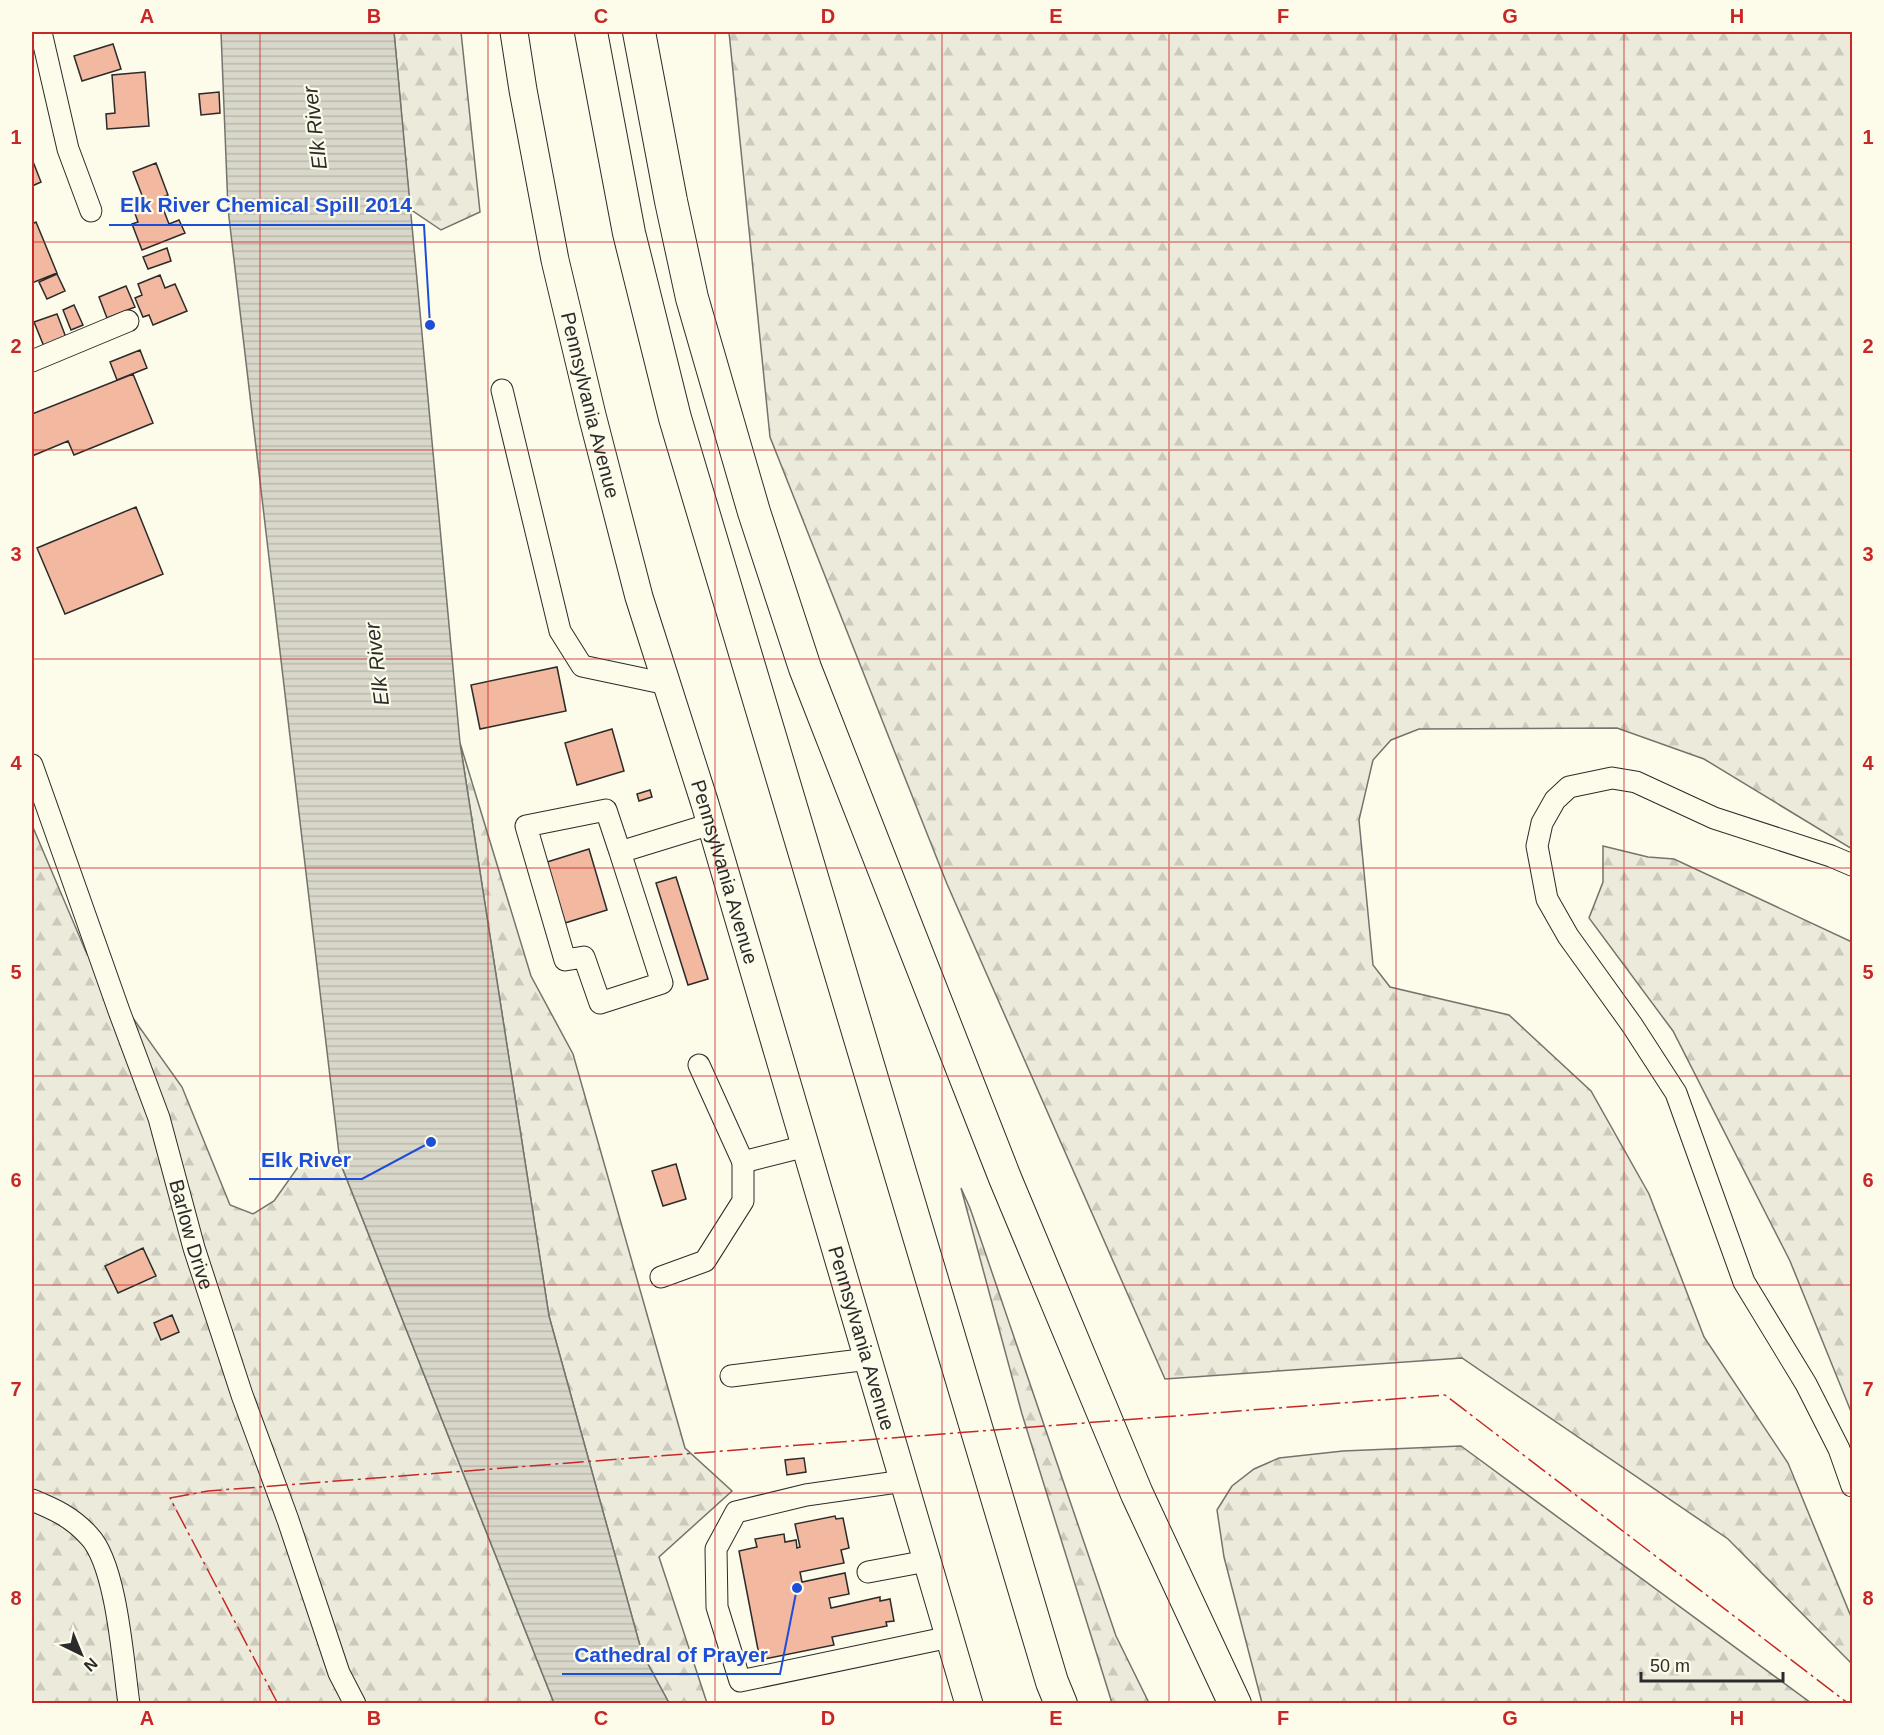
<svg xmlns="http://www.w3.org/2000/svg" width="1884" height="1735" font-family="Arial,sans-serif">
<defs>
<pattern id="forest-firs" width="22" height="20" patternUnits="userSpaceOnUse" patternTransform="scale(1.5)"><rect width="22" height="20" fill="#ecebdb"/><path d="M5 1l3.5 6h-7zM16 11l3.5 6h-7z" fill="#cbcabc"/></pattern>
<pattern id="water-rules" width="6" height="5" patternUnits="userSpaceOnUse" patternTransform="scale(1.5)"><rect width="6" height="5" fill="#d8d7c9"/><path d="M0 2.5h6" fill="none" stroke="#bab9ad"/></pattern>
</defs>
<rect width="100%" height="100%" fill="#fdfbea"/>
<path fill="url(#forest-firs)" stroke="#74746e" stroke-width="1.5" d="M394 32H461L480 212 441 230 410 209Z
M729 32H1852V849L1704 759 1617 728 1419 729 1391 740 1373 760 1359 820 1373 965 1390 987 1509 1015 1591 1091 1649 1194 1704 1337 1788 1463 1852 1619V1664L1728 1539 1462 1358 1165 1379 947 884 770 437Z
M460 743 531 976 573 1054 685 1448 732 1491 659 1557 707 1703H669L642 1653 549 1316Z
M32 825 86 952 182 1087 230 1205 253 1214 274 1201 303 1160 340 1162 554 1703H32Z
M1603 846 1648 857 1674 859 1852 942V1414L1790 1261 1673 1031 1589 918 1603 882Z
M961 1188 970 1208 1116 1636 1149 1703H1112L1022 1414Z
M1461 1446 1811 1703H1262L1224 1557 1217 1510 1232 1486 1254 1469 1279 1458 1343 1451Z"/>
<path fill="url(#water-rules)" stroke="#74746e" stroke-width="1.5" d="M221 32H394L460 743 549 1316 642 1653 669 1703H554L340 1162 228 209Z"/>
<path fill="#f2b8a0" stroke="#2b2b2b" stroke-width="1.5" d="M113 44 121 69 82 81 74 56Z
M145 72 149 126 107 129 106 114 115 113 112 75Z
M219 92 220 113 201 115 199 94Z
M32 159 41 182 32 186Z
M156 163 168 195 159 198 169 224 179 220 185 233 142 250 132 224 138 222 133 208 145 203 133 172Z
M36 222 57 273 32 283V224Z
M167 248 171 261 148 269 143 257Z
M57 274 65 291 47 299 39 282Z
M160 275 165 288 175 284 187 311 153 325 149 315 143 317 135 298 142 295 138 284Z
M126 286 135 307 107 318 99 297Z
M74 305 83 325 71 330 63 310Z
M57 314 67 340 45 349 34 322Z
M140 350 147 368 117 380 110 362Z
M133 374 153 423 74 455 68 441 32 456V414Z
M136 507 163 574 65 614 37 548Z
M557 667 566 711 480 729 471 685Z
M612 729 624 771 577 785 565 743Z
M650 790 652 797 639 801 637 794Z
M589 849 607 910 565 923 547 862Z
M676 877 708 979 688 985 656 883Z
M676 1164 686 1199 663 1206 652 1171Z
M143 1248 156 1276 118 1293 105 1266Z
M172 1315 179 1332 161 1340 154 1323Z
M804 1458 806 1472 787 1475 785 1460Z
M835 1516 836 1519 843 1518 849 1548 841 1550 844 1563 800 1572 802 1582 845 1573 849 1594 829 1598 831 1608 880 1597V1601L890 1599 894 1621 886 1622 887 1626 832 1637 834 1645 760 1660 739 1551 757 1547 755 1539 784 1534 785 1542 796 1540 797 1548 800 1547 795 1524Z"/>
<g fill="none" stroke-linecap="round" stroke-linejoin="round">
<g stroke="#2b2b2b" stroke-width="23">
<g id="minor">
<path d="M41 32 68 149 91 211"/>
<path d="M32 361 128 321"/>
<path d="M502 390 560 631 582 666 667 684"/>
<path id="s1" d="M32 765 119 1011 159 1118 194 1248 242 1395 288 1520 339 1673 355 1704"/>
<path d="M620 852 662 983 600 1003 584 957 565 960 526 826 606 810 620 852 711 824"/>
<path d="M1852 865 1831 856 1714 818 1636 782 1612 778 1569 787 1555 800 1542 823 1537 846 1547 899 1568 936 1632 1025 1676 1093 1744 1282 1806 1384 1839 1449 1852 1486"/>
<path d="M699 1065 743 1162 806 1146"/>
<path d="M661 1277 705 1261 743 1201V1162"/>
<path d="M731 1376 869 1359"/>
<path d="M904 1481 806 1495 736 1512 716 1549 717 1607 740 1681 950 1637"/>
<path d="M32 1500C54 1509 72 1517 89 1536 117 1565 123 1663 129 1704"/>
<path d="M868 1572 927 1561"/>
</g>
</g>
<g stroke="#2b2b2b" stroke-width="29">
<g id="major">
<path id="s2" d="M514 32 523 90 555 260 592 415 639 597 705 804 969 1704"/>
</g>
</g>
<g stroke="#2b2b2b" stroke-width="34">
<path id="highway" d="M591 32 629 233 675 418 1052 1682 1061 1704
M639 32 671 201 692 298 754 512 805 668 1005 1178 1137 1494 1235 1704"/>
</g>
<use href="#minor" stroke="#fdfbea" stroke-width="21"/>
<use href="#major" stroke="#fdfbea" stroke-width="27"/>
<use href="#highway" stroke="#fdfbea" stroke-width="32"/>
<path stroke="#c62828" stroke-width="1.5" stroke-dasharray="21 4.5 3 4.5" stroke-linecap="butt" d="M278 1704 170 1498 208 1491 1445 1395 1849 1704"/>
</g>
<path fill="none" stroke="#c62828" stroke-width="1.5" stroke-opacity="0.55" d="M260 32V1704M488 32V1704M715 32V1704M942 32V1704M1169 32V1704M1396 32V1704M1624 32V1704M32 242H1852M32 450H1852M32 659H1852M32 868H1852M32 1076H1852M32 1285H1852M32 1493H1852"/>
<g text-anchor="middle" stroke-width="4.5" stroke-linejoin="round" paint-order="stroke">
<g font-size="20" fill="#2b2b2b" stroke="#fdfbea">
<text dy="7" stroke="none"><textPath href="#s2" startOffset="381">Pennsylvania Avenue</textPath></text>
<text dy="7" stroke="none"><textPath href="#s2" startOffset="867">Pennsylvania Avenue</textPath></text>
<text dy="7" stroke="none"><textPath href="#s1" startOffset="496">Barlow Drive</textPath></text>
<text dy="7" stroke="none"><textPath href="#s2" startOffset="1353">Pennsylvania Avenue</textPath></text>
</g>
<g font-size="21" font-style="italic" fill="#2b2b2b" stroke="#fdfbea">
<text transform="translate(315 128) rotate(-97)" y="7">Elk River</text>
<text transform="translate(377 664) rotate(-97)" y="7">Elk River</text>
</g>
</g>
<path fill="none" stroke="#1d4ed8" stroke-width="2" d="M430 325L424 225H109M431 1142L362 1179H249M797 1588L780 1674H562"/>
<g fill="#1d4ed8" stroke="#fdfbea" stroke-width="2">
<circle cx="430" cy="325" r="6"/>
<circle cx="431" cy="1142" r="6"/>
<circle cx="797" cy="1588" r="6"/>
</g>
<g font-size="21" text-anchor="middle" font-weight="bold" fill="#1d4ed8" stroke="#fdfbea" stroke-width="4.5" stroke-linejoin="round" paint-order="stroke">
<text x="266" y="212">Elk River Chemical Spill 2014</text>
<text x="306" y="1167">Elk River</text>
<text x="671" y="1662">Cathedral of Prayer</text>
</g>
<rect width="1884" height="1735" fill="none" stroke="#fdfbea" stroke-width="66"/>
<g transform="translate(81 1654) rotate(137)" stroke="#fdfbea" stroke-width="4.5" paint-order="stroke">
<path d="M0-4.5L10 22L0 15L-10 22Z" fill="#2b2b2b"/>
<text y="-9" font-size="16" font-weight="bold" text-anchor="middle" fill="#2b2b2b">N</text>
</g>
<path d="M1641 1672v9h142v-9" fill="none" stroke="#2b2b2b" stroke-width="3"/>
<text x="1650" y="1672" font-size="18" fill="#2b2b2b" stroke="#fdfbea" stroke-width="4.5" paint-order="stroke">50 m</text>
<rect x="33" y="33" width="1818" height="1669" fill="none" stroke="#c62828" stroke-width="2"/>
<g font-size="20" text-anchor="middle" font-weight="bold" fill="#c62828">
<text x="147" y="23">A</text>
<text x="374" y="23">B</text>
<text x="601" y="23">C</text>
<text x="828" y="23">D</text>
<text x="1056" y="23">E</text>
<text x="1283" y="23">F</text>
<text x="1510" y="23">G</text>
<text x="1737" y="23">H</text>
<text x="16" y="144">1</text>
<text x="1868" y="144">1</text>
<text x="16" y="353">2</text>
<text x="1868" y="353">2</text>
<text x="16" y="561">3</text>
<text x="1868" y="561">3</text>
<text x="16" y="770">4</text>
<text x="1868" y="770">4</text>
<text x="16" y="979">5</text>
<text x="1868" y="979">5</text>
<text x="16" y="1187">6</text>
<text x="1868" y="1187">6</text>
<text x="16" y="1396">7</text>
<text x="1868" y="1396">7</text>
<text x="16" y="1605">8</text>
<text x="1868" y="1605">8</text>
<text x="147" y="1725">A</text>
<text x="374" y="1725">B</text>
<text x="601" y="1725">C</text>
<text x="828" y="1725">D</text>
<text x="1056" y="1725">E</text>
<text x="1283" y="1725">F</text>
<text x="1510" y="1725">G</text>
<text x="1737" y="1725">H</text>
</g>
</svg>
